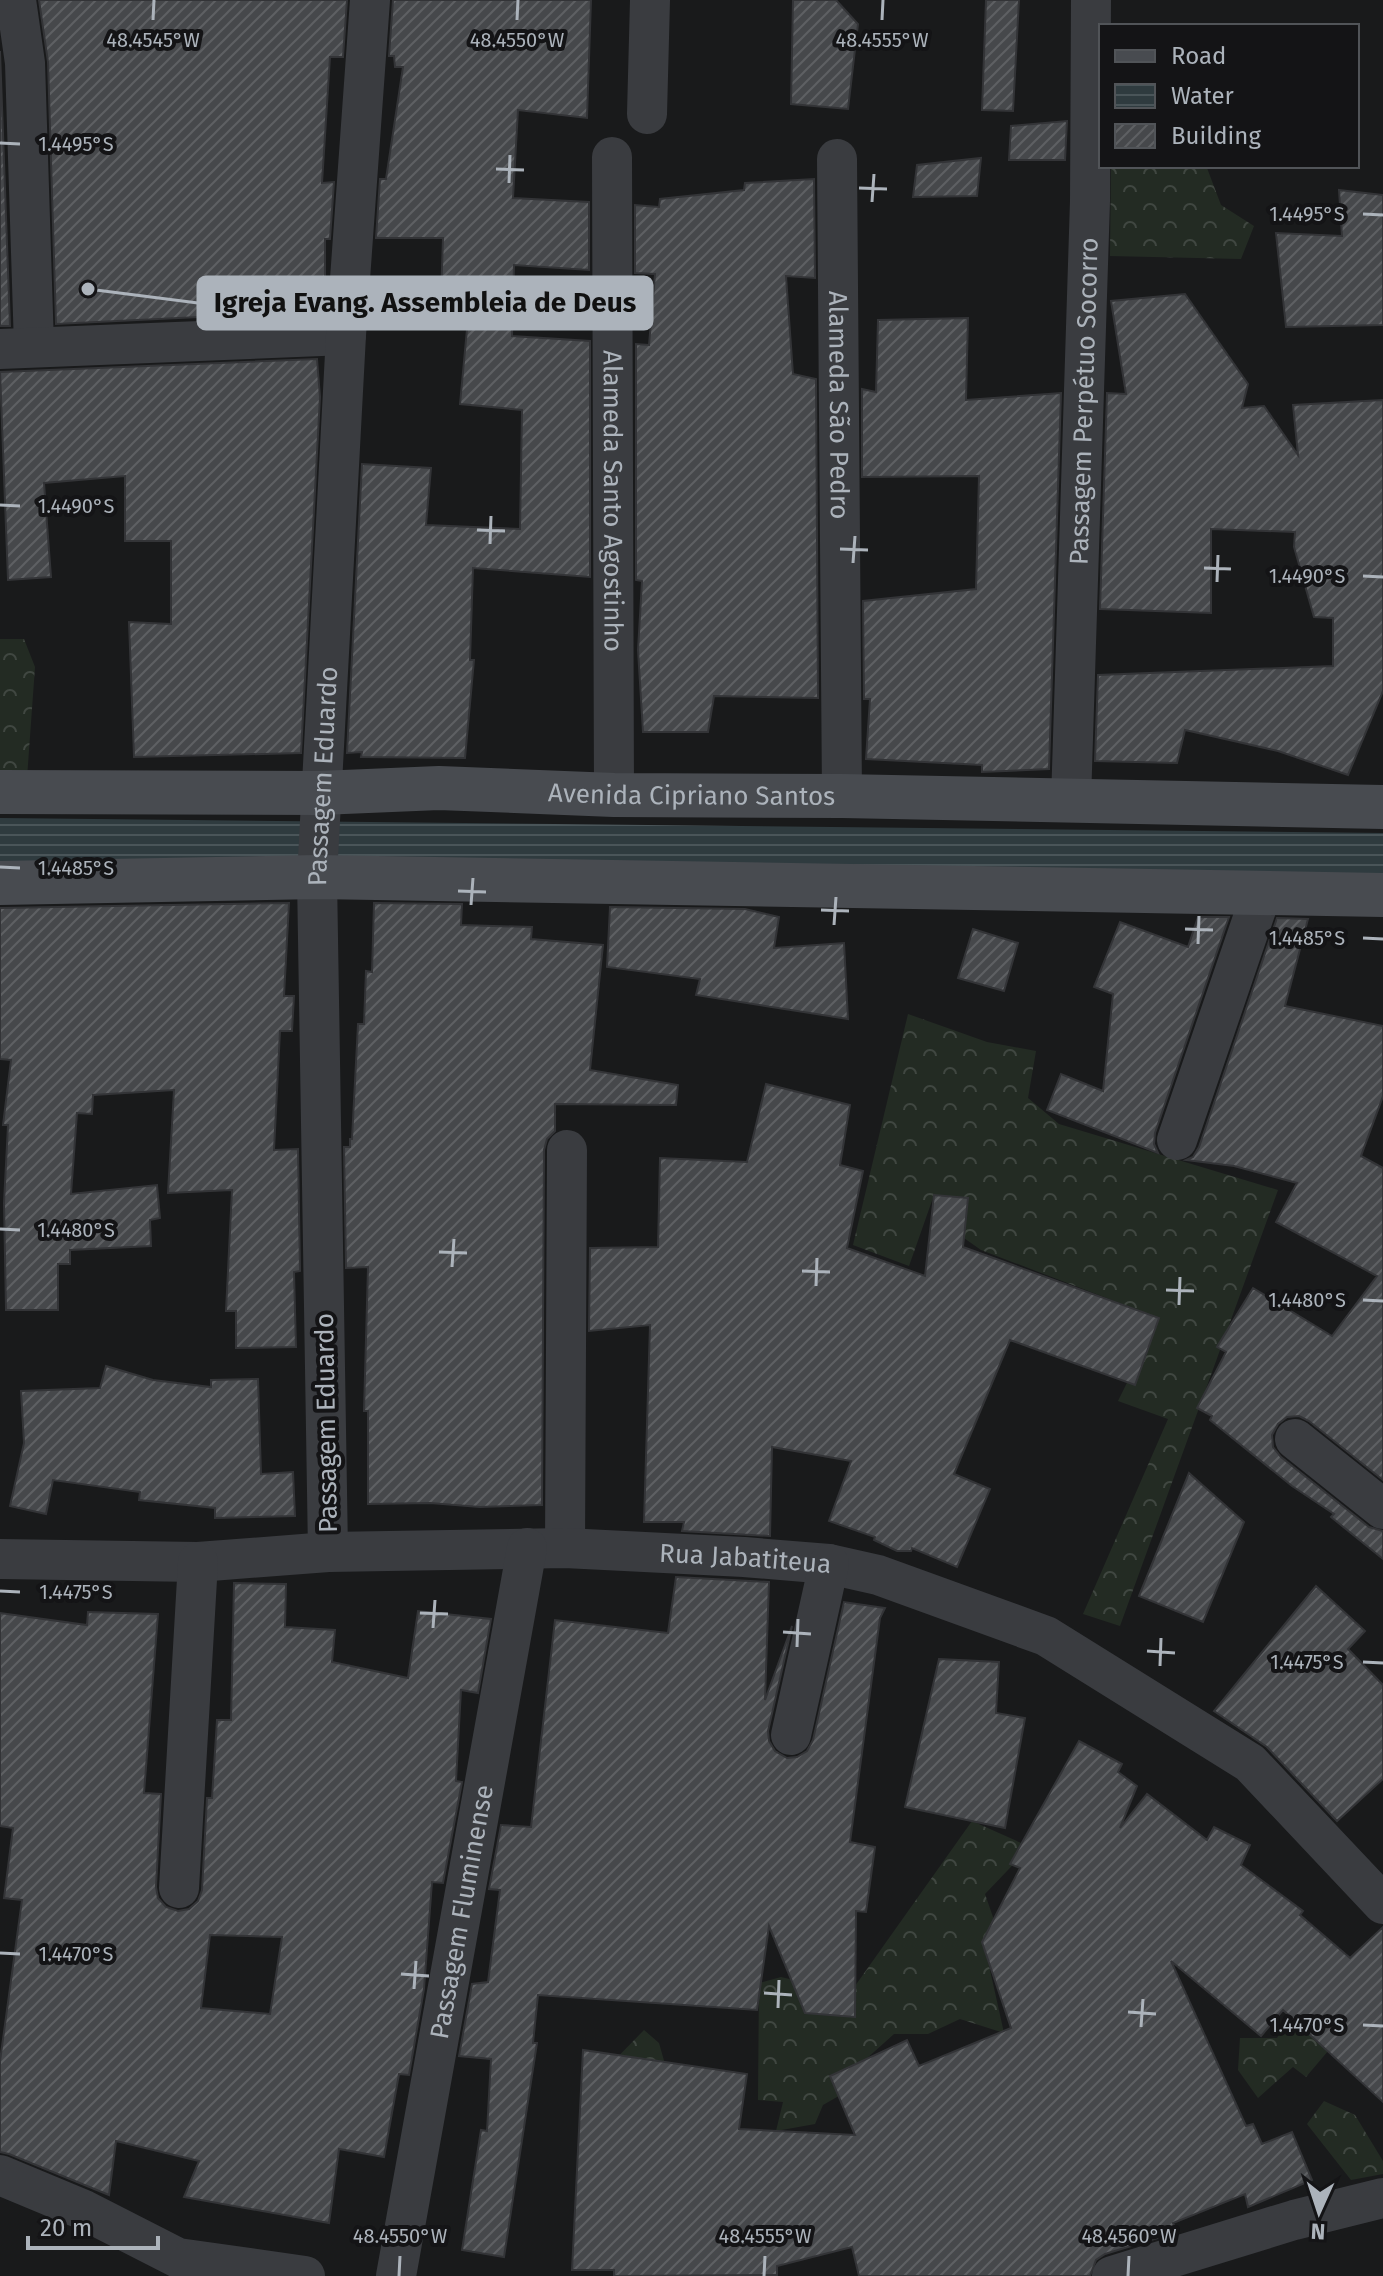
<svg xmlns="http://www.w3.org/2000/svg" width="1383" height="2276" font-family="'Fira Sans',sans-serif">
<defs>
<pattern id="forest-crowns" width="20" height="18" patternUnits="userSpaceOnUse" patternTransform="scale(2)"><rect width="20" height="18" fill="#232b23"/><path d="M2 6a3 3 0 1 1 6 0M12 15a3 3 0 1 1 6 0" fill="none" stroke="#404741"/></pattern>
<pattern id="water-rules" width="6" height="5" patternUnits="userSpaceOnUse" patternTransform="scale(2)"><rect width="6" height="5" fill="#2f3b3f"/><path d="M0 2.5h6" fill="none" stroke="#4a5559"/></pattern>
<pattern id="building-hatch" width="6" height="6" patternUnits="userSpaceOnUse" patternTransform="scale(2)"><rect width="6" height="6" fill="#46484b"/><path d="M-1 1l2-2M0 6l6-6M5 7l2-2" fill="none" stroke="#5e6063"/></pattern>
</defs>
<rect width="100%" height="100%" fill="#191a1b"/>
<path fill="url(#forest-crowns)" d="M1111 166H1199L1207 168 1221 205 1254 226 1241 259 1110 256Z
M0 639H24L35 667 27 778 0 779Z
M908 1014 987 1042 1036 1051 1028 1098 1059 1124 1278 1190 1120 1626 1083 1614 1168 1419 1118 1401 1159 1318 981 1250 954 1231 967 1198 934 1195 909 1266 853 1245Z
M972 1821 1030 1847 985 1894 1003 1946 986 1952 1004 2033 960 2019 928 2034H894L865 2060 851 2089 823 2105 815 2124 776 2131 783 2102 758 2100 759 1983 781 1977 818 1986H855Z
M1302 2002 1362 2011 1306 2077 1293 2067 1258 2098 1238 2070 1240 2038H1277Z
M644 2030 659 2043 674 2096 603 2072Z
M1324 2101 1355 2115 1383 2161V2174L1351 2180 1307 2124Z"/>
<path fill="url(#water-rules)" d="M0 818 1383 833V878L0 861Z"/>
<path fill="url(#building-hatch)" stroke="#333437" stroke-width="2" fill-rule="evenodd" d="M39 0H347L343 57H330L322 183 334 182 330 239H325V311L56 324 48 62Z
M393 0H591L587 118 518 110 513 198 589 202V270L514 265 512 336 590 341V577L473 568 470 660H474L465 758 361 757 362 752 347 753 362 464 431 468 426 525 520 529 522 410 460 404 467 329 440 328 443 238H376L380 179H386L403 67H395L394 56H389Z
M793 0H836L858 24 848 109 791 104Z
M986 0H1019L1013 111 982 110Z
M0 51 10 326H0Z
M1067 121 1065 160H1009L1011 126Z
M981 158 977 196 913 197 917 165Z
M814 179 815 278 786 276 793 374 816 379 818 698 714 696 708 732H643L638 650 642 581 636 580V344L649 345 655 274 635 273V205L659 207 660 199 744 190 745 183Z
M1339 190 1383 195V325L1286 327 1276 233 1342 236Z
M1185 294 1248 384 1242 408 1264 406 1298 455 1293 405 1383 400V691L1348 775 1278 751 1185 730 1177 763 1095 761 1098 675 1333 666V618L1314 617 1294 547 1295 532 1211 529V613L1100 609 1107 393 1126 394 1111 301Z
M968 318 966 400 1061 393 1049 769 982 772V765L866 759 870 699H864L863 601 976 589 979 476 862 477V389L876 392 878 320Z
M317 359 320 397 301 753 134 757 129 622 171 624V541H125V476L44 483 51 577 8 580 0 372Z
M289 903 284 996H294L292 1031H280L274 1150 298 1149 300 1271 294 1272 296 1347 236 1348V1311H226L232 1190 168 1193 174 1090 93 1095 92 1114 77 1113 71 1194 157 1185 160 1218 150 1220 151 1246 70 1250V1264H58V1310H6L4 1203 8 1125H3L11 1060 0 1059V908Z
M374 903 462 904 461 925 532 927 531 939 603 945 590 1070 678 1085 676 1105 555 1104V1131L547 1139 544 1150 542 1505 480 1507 430 1503 368 1504V1411H364L368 1267 346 1268 344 1147H350V1139H352L358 1024H364L366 971 372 972Z
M610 907 745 909 779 917 774 948 844 943 848 1019 696 995 700 979 607 967Z
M1198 917H1229L1155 1133 1154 1144 1158 1153 1047 1110 1061 1074 1103 1091 1113 994 1094 987 1120 922 1188 947Z
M1277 918 1308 919 1285 1006 1383 1026V1096L1361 1156 1383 1168V1480L1309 1421 1299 1416 1287 1417 1278 1424 1272 1435 1273 1447 1281 1457 1369 1527 1383 1531V1559L1331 1517 1334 1514 1292 1486 1210 1420 1212 1416 1197 1408 1226 1352 1217 1347 1253 1288 1332 1336 1377 1276 1276 1222 1297 1183 1234 1166 1186 1160 1193 1157 1199 1147Z
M973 929 1018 943 1004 991 958 978Z
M766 1084 850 1105 840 1165 863 1171 847 1248 925 1276 934 1195 968 1198 963 1247 1159 1318 1135 1385 1010 1340 954 1474 990 1489 957 1567 912 1548 911 1551H897L874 1540 875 1537 829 1521 851 1461 772 1447 770 1536 682 1531 684 1522H644L650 1325 589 1331 590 1248 658 1247 660 1158 747 1162Z
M106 1366 153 1380 211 1387V1380L258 1379 261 1474 293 1472 295 1516 215 1518V1508L139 1500 140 1492 53 1480 46 1514 10 1506 24 1443 21 1391 100 1388Z
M1189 1473 1244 1522 1203 1622 1139 1596Z
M676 1577 769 1582 765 1700 792 1626 768 1731 769 1741 775 1751 787 1758 797 1757 807 1751 813 1740 844 1602 885 1608 880 1618 850 1842 875 1847 866 1912 856 1911 855 2017 805 2013 769 1926 757 2010 538 1995 533 2043H537L504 2257 462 2250 481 2130 487 2131 491 2059 459 2056 472 1984 488 1982 500 1890 489 1889 501 1825 531 1827 555 1620 668 1633Z
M234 1583 286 1584 285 1627 335 1630 332 1662 408 1678 418 1611 491 1619 478 1693 461 1690 456 1781 462 1782 443 1883 432 1882 424 1989 409 2075 399 2074 384 2157 339 2149 329 2223 184 2197 199 2161 116 2141 109 2195 9 2154 0 2152V2061L22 1900 4 1898 13 1828 0 1826V1613L87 1625 88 1612 158 1614 144 1793 161 1794 156 1887 158 1898 166 1907 178 1911 189 1909 198 1901 202 1890 207 1798H212L217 1720H231ZM210 1935 282 1937 270 2014 201 2008Z
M1316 1586 1365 1631 1348 1649 1383 1685V1779L1337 1821 1267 1747 1214 1711Z
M939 1659 999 1662 996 1713 1025 1718 1005 1828 905 1807Z
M1079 1741 1122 1764 1118 1772 1137 1786 1120 1828 1147 1794 1207 1840 1214 1827 1250 1845 1241 1865 1303 1911 1300 1915 1350 1958 1383 1927V2102L1283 2010 1261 2036 1171 1961 1246 2126 1253 2124 1262 2144 1292 2132 1312 2180 1248 2207 1245 2194 1173 2223 1177 2232 1105 2254 1096 2260 1090 2276H859L852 2247 777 2266V2275L614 2276V2270H572L583 2050 747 2074 739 2129 855 2135 830 2076 907 2040 919 2066 1011 2028 982 1942 1020 1868 1010 1864Z"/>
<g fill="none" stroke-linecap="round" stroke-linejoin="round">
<g stroke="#3a3c40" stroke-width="40">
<path d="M16 0 25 63 34 346"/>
<path d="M647 114 650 0"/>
<path id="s1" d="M612 157 614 795"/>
<path id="s2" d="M837 159 842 796"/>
<path d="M0 349 346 335"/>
<path id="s3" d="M1071 801 1090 201 1091 0"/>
<path d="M1177 1140 1262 892"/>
<path d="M1295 1439 1383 1509"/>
<path d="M565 1548 567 1150"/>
<path id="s4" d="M328 1552 317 877 346 335 370 0"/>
<path id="s5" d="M0 1559 198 1562 328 1552 565 1548 744 1557 829 1564 878 1575 1046 1636 1250 1763 1383 1904"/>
<path d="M791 1735 829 1564"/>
<path d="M179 1888 198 1562"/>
<path d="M0 2175 84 2210 178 2258 305 2276"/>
<path id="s6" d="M396 2276 527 1548"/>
<path d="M1112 2276 1294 2220 1383 2198"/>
</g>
<g stroke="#484b50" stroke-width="44">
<path id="s7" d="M0 792 320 793 439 788 614 795 842 796 1383 807"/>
<path d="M0 883 317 877 1383 895"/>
</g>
</g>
<path fill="none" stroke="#acb3bb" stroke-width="3" d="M153 20 154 0M517 20 518 0M882 20 883 0M0 143 20 144M496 169 524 170M509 183 510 155M859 188 887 189M872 202 874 174M1363 214 1383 215M0 505 20 506M477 530 505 531M490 544 491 516M840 549 868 550M853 563 855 536M1204 568 1231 569M1363 576 1383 577M1217 582 1218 555M0 867 20 868M458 891 486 892M471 905 473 878M821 910 849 911M834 925 836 897M1185 929 1213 930M1363 938 1383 939M1198 944 1199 916M0 1229 20 1230M439 1252 467 1253M452 1267 454 1239M802 1271 830 1272M816 1286 817 1258M1166 1290 1194 1291M1363 1300 1383 1301M1179 1305 1180 1277M0 1591 20 1592M420 1613 448 1614M433 1628 435 1600M783 1632 811 1634M797 1647 798 1619M1147 1651 1175 1653M1363 1662 1383 1663M1160 1666 1161 1638M0 1953 20 1954M401 1974 429 1976M414 1989 416 1961M764 1993 792 1995M778 2008 779 1980M1128 2012 1156 2014M1363 2025 1383 2026M1141 2027 1143 1999M399 2276 400 2256M764 2276 765 2256M1128 2276 1129 2256"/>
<g text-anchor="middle" stroke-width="8" stroke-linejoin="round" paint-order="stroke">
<g font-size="26" fill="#acb3bb" stroke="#141416">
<text dy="9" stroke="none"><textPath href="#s3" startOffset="400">Passagem Perpétuo Socorro</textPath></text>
<text dy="9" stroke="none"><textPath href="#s2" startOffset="246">Alameda São Pedro</textPath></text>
<text dy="9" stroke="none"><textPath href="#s1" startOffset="344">Alameda Santo Agostinho</textPath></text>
<text dy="9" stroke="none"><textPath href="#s4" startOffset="776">Passagem Eduardo</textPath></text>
<text dy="9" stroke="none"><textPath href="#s7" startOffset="692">Avenida Cipriano Santos</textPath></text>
<text transform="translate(326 1423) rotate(-91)" y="9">Passagem Eduardo</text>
<text dy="9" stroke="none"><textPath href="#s5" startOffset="746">Rua Jabatiteua</textPath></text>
<text dy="9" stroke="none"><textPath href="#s6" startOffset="370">Passagem Fluminense</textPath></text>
</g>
</g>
<g font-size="20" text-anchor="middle" fill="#acb3bb" stroke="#141416" stroke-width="8" stroke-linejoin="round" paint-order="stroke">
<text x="153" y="47">48.4545°W</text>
<text x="517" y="47">48.4550°W</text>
<text x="882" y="47">48.4555°W</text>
<text x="76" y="151">1.4495°S</text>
<text x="1307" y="221">1.4495°S</text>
<text x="76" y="513">1.4490°S</text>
<text x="1307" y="583">1.4490°S</text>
<text x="76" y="875">1.4485°S</text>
<text x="1307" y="945">1.4485°S</text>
<text x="76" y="1237">1.4480°S</text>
<text x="1307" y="1307">1.4480°S</text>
<text x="76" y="1599">1.4475°S</text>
<text x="1307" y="1669">1.4475°S</text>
<text x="76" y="1961">1.4470°S</text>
<text x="1307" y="2032">1.4470°S</text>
<text x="400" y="2243">48.4550°W</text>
<text x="765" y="2243">48.4555°W</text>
<text x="1129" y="2243">48.4560°W</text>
</g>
<path fill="none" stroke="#acb3bb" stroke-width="3" d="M88 289L198 303"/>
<circle fill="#acb3bb" stroke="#141416" stroke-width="3" cx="88" cy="289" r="8"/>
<rect fill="#acb3bb" stroke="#acb3bb" stroke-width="3" x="198" y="277" width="454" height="52" rx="8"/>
<g font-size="28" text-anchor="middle" font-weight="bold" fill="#111">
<text x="425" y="312">Igreja Evang. Assembleia de Deus</text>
</g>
<rect x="1099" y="24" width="260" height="144" fill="#141416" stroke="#515458" stroke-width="2"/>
<rect x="1115" y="50" width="40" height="12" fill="#484b50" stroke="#515458" stroke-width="2"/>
<text x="1171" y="64" font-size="24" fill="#acb3bb">Road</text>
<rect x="1115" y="84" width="40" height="24" fill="url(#water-rules)" stroke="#515458" stroke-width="2"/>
<text x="1171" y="104" font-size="24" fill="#acb3bb">Water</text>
<rect x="1115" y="124" width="40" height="24" fill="url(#building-hatch)" stroke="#515458" stroke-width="2"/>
<text x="1171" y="144" font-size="24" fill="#acb3bb">Building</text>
<g transform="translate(1319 2212) rotate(183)" stroke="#141416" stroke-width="6" paint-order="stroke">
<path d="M0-6L14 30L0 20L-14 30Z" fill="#acb3bb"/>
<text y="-12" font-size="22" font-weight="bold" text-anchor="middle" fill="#acb3bb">N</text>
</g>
<path d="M28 2236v12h130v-12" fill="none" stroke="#acb3bb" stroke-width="4"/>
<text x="40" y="2236" font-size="24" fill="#acb3bb" stroke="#141416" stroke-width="6" paint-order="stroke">20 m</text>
</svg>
